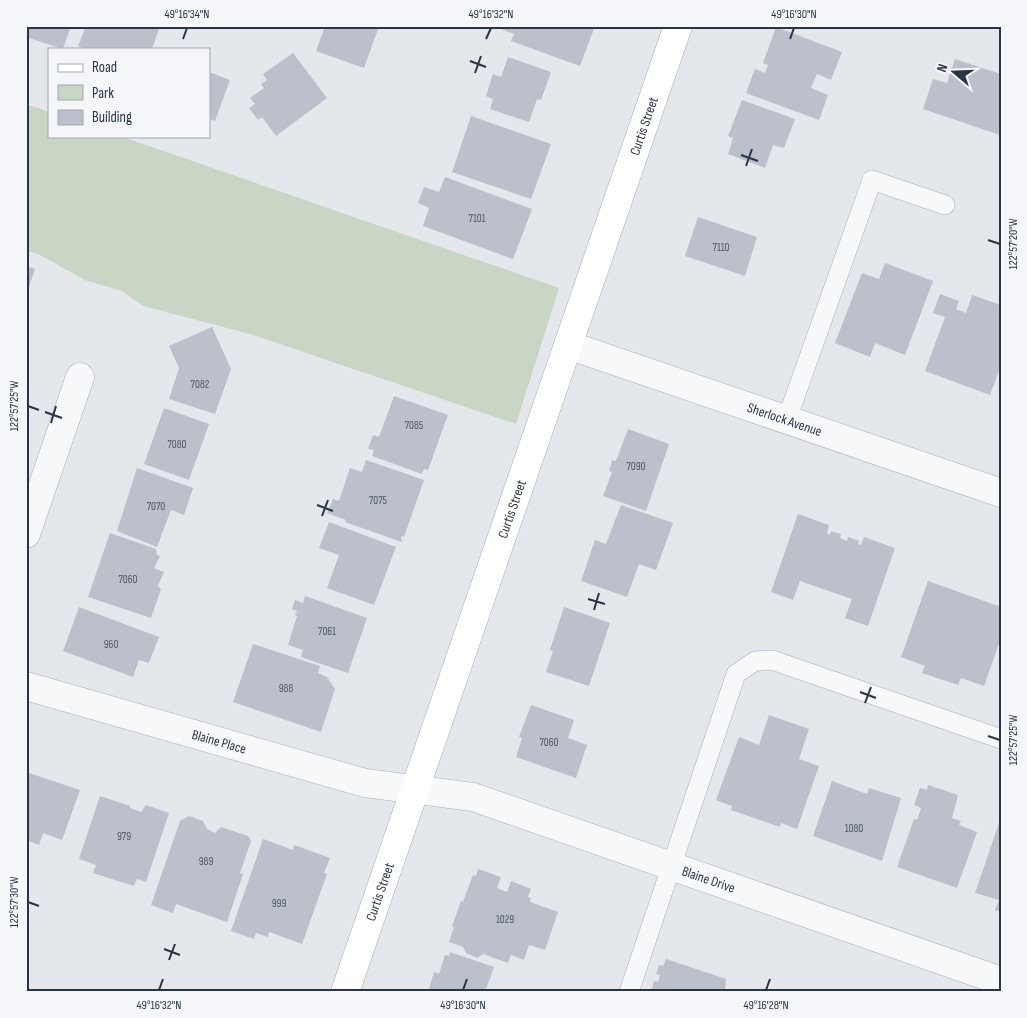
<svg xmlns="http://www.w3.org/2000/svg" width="1027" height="1018" font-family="'Sofia Sans Condensed',sans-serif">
<rect width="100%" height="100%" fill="#e4e7ec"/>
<path fill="#c9d6c5" d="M26 104 49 112V136H120L559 288 516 424 250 334 143 306 122 291 85 280 40 255 26 250Z"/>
<path fill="#bbc0ca" d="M26 26H71L63 49 26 37Z
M86 26H151L159 29 152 49H85L78 46Z
M325 26H379L364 68 316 51Z
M494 26H595L580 66 511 41 514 34Z
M776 27 842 52 831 80 817 74 811 88 828 95 819 120 746 93 755 69 765 73 768 65 763 63Z
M293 53 327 98 276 136 262 117 258 120 249 108 255 104 250 98 264 88 261 84 267 80 263 74Z
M508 57 551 72 541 100 537 99 529 122 490 109 493 99 486 96 493 74 501 77Z
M955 59 1001 74 1000 135 923 109 933 79 947 83Z
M209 72 230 80 215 121 209 119Z
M742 100 795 119 784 148 773 145 765 168 728 154 733 138 728 136Z
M471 116 551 144 531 199 452 172Z
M445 177 532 209 513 259 423 226 429 208 418 203 424 187 439 192Z
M698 217 757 237 745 276 685 256Z
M885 263 933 281 905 355 875 343 870 357 835 343 862 273 879 279Z
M26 266 35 269 27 293H26Z
M940 294 959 301 956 309 966 313 972 295 1001 305V365L990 395 925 371 945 317 933 313Z
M212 327 231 369 215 414 169 399 179 368 169 346Z
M394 396 448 415 428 470 424 469 422 474 372 456 374 450 368 449 373 435 379 437Z
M164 408 209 424 189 480 144 464Z
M628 429 669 444 646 511 603 496 612 472 609 471 612 460 616 461Z
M366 460 424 480 404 537 401 536 402 542 345 522 346 520 327 513 333 499 339 501 350 468 362 472Z
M137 468 193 488 184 515 171 510 157 547 117 531Z
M621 505 673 523 656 570 639 564 627 597 581 581 595 540 606 544Z
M798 514 829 525 827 533 830 535 831 531 841 534 840 538 847 541 848 537 859 541 858 544 861 545 864 537 895 548 868 626 845 618 852 599 800 581 793 600 771 592Z
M329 522 396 547 374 605 327 588 339 555 319 548Z
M110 533 156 549 157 555 160 556 154 568 164 572 158 586 161 589 151 618 88 597Z
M928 581 1001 607V638L984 686 961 678 958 685 922 673 925 666 901 657Z
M305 596 367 618 348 673 301 657 303 650 288 645 297 616 295 615 297 611 292 609 295 600 303 603Z
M79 607 159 637 149 663 139 660 133 677 63 651Z
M564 607 610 623 589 686 546 672 553 651 550 650Z
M253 644 320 666 318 673 327 677 335 689 321 732 233 702Z
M531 705 574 720 568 738 587 745 576 778 516 757 522 738 519 737Z
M769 715 809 729 799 759 819 766 797 829 781 823 780 827 731 810 732 806 716 800 739 737 759 745Z
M26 772 80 790 62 840 43 833 39 845 26 840Z
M832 781 867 794 869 788 901 798 882 861 813 836Z
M928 785 958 795 952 818 961 821 959 825 977 832 957 888 897 867 914 819 917 820 921 808 914 805 920 788 927 790Z
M100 796 130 806V808L141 812 146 805 169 813 146 882 137 879 134 886 93 873 96 865 79 859Z
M189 816 203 821 207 829 215 833 221 827 248 836 251 841 240 873 243 874 227 922 176 904 173 913 151 905 180 821Z
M1001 817V912L995 910 999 900 975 893Z
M263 839 293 850 294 845 330 858 324 873 327 874 302 944 269 932 268 937 256 933 254 939 231 931Z
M478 869 501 877 497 888 507 892 511 881 531 889 528 897 531 898 530 902 558 912 545 950 529 945 524 960 511 955 508 963 483 954 477 958 466 953 463 947 449 942 454 927 452 926 461 901 463 902 473 875 476 876Z
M450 952 494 967 485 992H428L434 972 439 974 445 955 449 956Z
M666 959 726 979 725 992H651L654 981 658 982 660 975 656 974 659 965 663 966Z"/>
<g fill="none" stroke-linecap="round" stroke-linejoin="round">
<g stroke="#a9aeb7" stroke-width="20">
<path id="lane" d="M787 419 872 180 945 205
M629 992 736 674 755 661 772 660 1001 739"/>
</g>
<g stroke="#a9aeb7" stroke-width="29">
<g id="street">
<path id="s1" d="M568 345 1001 493"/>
<path d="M26 534 80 377"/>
<path id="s2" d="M26 686 365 783 473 797 1001 981"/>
</g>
</g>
<g stroke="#a9aeb7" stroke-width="29">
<g id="secondary">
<path id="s3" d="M345 992 678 26"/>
</g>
</g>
<use href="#lane" stroke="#f7f8fa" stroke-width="19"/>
<use href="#street" stroke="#f7f8fa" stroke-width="28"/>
<use href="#secondary" stroke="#fff" stroke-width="28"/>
</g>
<path fill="none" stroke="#2b3445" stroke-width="2" d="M183 39 187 28M486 39 491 28M790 39 794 28M470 61 486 67M475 73 481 56M741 155 758 161M746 166 752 149M988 240 1000 244M28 406 39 410M45 412 62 418M51 423 56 406M317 505 333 511M322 516 328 500M588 599 605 604M594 610 599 593M860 692 876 698M865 703 871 687M988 736 1000 740M28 902 39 906M164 949 180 955M169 960 175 944M159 990 163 979M463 990 467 979M766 990 770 979"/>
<g text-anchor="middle" stroke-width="4" stroke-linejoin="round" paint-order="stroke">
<g font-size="11" fill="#4f5766">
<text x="477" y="222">7101</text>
<text x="721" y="251">7110</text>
<text x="200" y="388">7082</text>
<text x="414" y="429">7085</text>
<text x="177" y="448">7080</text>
<text x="636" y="470">7090</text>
<text x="378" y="504">7075</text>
<text x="156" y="510">7070</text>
<text x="128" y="583">7060</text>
<text x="327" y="635">7061</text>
<text x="111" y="648">960</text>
<text x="286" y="692">988</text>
<text x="549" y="746">7060</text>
<text x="854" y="832">1080</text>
<text x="124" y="840">979</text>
<text x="206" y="865">989</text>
<text x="279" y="907">999</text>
<text x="505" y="923">1029</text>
</g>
<g font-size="14" fill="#2b3445" stroke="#f4f6f9">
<text dy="5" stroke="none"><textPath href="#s3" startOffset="916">Curtis Street</textPath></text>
<text dy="5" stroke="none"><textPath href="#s1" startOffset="229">Sherlock Avenue</textPath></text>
<text dy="5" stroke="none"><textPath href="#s3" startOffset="511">Curtis Street</textPath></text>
<text dy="5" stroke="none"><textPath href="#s2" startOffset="201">Blaine Place</textPath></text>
<text dy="5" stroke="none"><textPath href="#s2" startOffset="711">Blaine Drive</textPath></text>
<text dy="5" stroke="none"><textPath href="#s3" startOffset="106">Curtis Street</textPath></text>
</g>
</g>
<rect width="1027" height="1018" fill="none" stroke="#f4f6f9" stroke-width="55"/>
<rect x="48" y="48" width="162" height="90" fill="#f4f6f9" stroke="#a4a8b1"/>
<rect x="58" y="64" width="25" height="8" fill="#ffffff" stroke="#a4a8b1"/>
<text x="92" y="72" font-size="15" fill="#2b3445">Road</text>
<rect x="58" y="85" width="25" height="15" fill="#c9d6c5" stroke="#a4a8b1"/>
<text x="92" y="98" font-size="15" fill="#2b3445">Park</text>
<rect x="58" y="110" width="25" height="15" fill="#bbc0ca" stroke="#a4a8b1"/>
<text x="92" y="122" font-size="15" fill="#2b3445">Building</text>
<g transform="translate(954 72) rotate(289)" stroke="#f4f6f9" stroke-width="4" paint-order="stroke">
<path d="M0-4L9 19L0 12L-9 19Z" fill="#2b3445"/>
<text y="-8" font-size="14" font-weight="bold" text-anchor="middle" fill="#2b3445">N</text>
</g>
<rect x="28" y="28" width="972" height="962" fill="none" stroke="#2b3445" stroke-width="2"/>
<g font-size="12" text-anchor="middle" fill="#2b3445">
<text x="187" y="18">49°16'34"N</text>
<text x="491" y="18">49°16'32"N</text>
<text x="794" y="18">49°16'30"N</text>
<text transform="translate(1013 244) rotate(-90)" y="4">122°57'20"W</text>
<text transform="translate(14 406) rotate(-90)" y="4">122°57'25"W</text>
<text transform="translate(1013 740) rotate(-90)" y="4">122°57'25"W</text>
<text transform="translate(14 902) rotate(-90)" y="4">122°57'30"W</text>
<text x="159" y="1009">49°16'32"N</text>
<text x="463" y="1009">49°16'30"N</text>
<text x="766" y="1009">49°16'28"N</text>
</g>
</svg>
